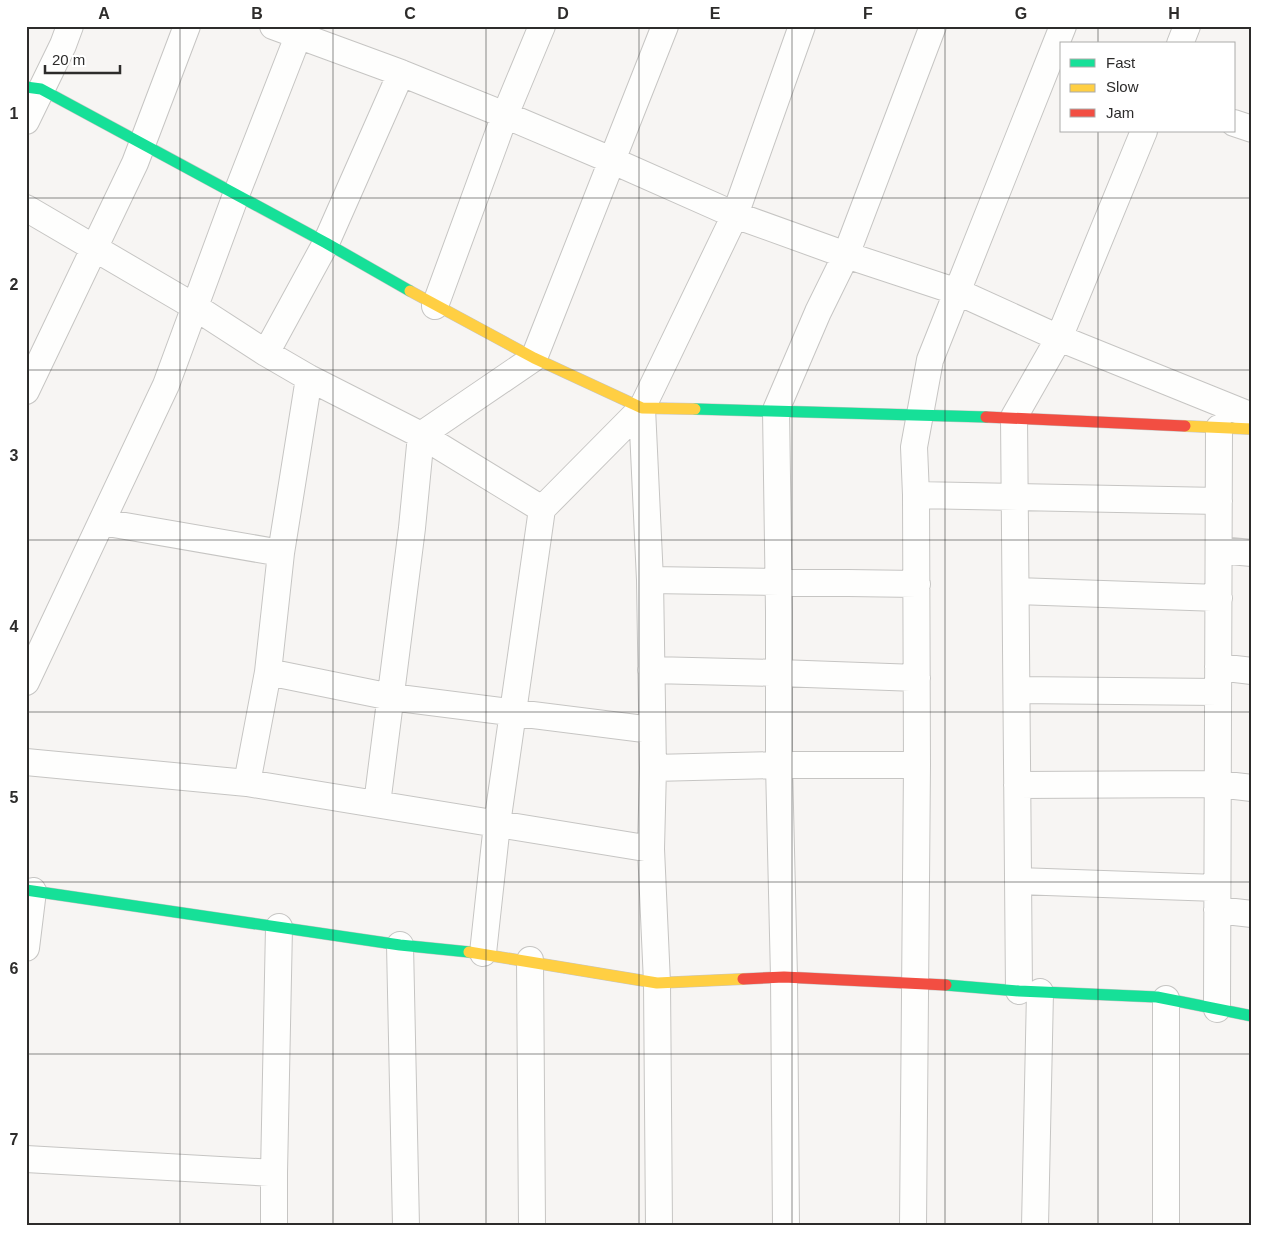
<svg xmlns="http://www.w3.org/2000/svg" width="1278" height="1252" font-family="Helvetica,sans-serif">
<rect width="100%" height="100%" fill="#f7f5f3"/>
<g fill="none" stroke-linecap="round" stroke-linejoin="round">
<g stroke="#c6c5c3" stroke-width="28">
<path id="street" d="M273 26 401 73 505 115 611 160 735 215 846 255 958 292 1059 338 1252 416
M1180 44 1187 26
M26 121 63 45 70 26
M1234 123 1252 129
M26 208 195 307 266 353 309 378 421 435 542 509
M435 306 505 115 542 26
M266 353 326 243 401 73
M26 391 135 163 187 26
M642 408 650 580 653 768 651 849 657 983 659 1226
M916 495 1219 501
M102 522 281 553
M1219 550 1252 553
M650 580 917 584
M1016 591 1219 598
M1218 667 1252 671
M651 670 779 673 917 678
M268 672 391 697 652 730
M26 682 166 385 236 195 302 26
M1017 690 1218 692
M26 762 247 783 651 849
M653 768 779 765H917
M247 783 268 672 281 553 309 378
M1017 785 1218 784 1252 788
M377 804 412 528 421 435 534 358 665 26
M1018 881 1217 888
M1217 910 1252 914
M400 945 406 1226
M26 948 33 891
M483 953 497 824 542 509 642 408 735 215 802 26
M530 960 532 1226
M1019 991 1014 417 1059 338 1144 131
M1217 1009 1219 428
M26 1159 274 1173 279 927
M274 1226V1173
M786 1226 784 977 779 765V612L776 410 818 312 846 255 933 26
M913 1226 917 765 916 495 914 447 930 360 1063 26
M1035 1226 1040 992
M1166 1226V999"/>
</g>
<g stroke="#c6c5c3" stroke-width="12">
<path id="fast" d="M26 87 41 89 326 243 410 291
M695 409 986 417
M26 890 400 945 469 952
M946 985 1019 991 1157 997 1252 1016"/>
</g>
<g stroke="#c6c5c3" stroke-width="12">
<path id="slow" d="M410 291 534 358 642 408 695 409
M1185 426 1252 429
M469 952 657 983 743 979"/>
</g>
<g stroke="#c6c5c3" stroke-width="12">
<path id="jam" d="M986 417 1185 426
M743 979 784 977 946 985"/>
</g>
<use href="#street" stroke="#fefefd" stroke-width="26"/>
<use href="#fast" stroke="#16e098" stroke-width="11"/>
<use href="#slow" stroke="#ffcf43" stroke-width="11"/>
<use href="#jam" stroke="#f24e42" stroke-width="11"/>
</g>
<path fill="none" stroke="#2d2c2b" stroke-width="1" stroke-opacity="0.55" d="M180 26V1226M333 26V1226M486 26V1226M639 26V1226M792 26V1226M945 26V1226M1098 26V44M1098 131V1226M26 198H1252M26 370H1252M26 540H1252M26 712H1252M26 882H1252M26 1054H1252"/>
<rect width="1278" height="1252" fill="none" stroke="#ffffff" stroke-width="55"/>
<rect x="1060" y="42" width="175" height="90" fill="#ffffff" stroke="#ababaa"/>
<rect x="1070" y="59" width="25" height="8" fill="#16e098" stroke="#ababaa"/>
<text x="1106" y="68" font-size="15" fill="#2d2c2b">Fast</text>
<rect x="1070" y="84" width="25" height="8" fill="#ffcf43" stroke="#ababaa"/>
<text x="1106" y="92" font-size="15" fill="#2d2c2b">Slow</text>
<rect x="1070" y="109" width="25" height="8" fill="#f24e42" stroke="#ababaa"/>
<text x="1106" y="118" font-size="15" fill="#2d2c2b">Jam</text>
<path d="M45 65v8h75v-8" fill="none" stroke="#2d2c2b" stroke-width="2.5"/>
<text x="52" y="65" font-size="15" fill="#2d2c2b" stroke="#ffffff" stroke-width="4" paint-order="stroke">20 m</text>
<rect x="28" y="28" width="1222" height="1196" fill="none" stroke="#2d2c2b" stroke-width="2"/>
<g font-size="16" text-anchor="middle" font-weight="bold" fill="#2d2c2b">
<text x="104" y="19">A</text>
<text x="257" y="19">B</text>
<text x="410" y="19">C</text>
<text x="563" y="19">D</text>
<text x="715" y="19">E</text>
<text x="868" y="19">F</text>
<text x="1021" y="19">G</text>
<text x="1174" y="19">H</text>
<text x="14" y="119">1</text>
<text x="14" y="290">2</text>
<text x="14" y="461">3</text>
<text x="14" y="632">4</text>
<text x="14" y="803">5</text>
<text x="14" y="974">6</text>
<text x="14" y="1145">7</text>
</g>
</svg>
